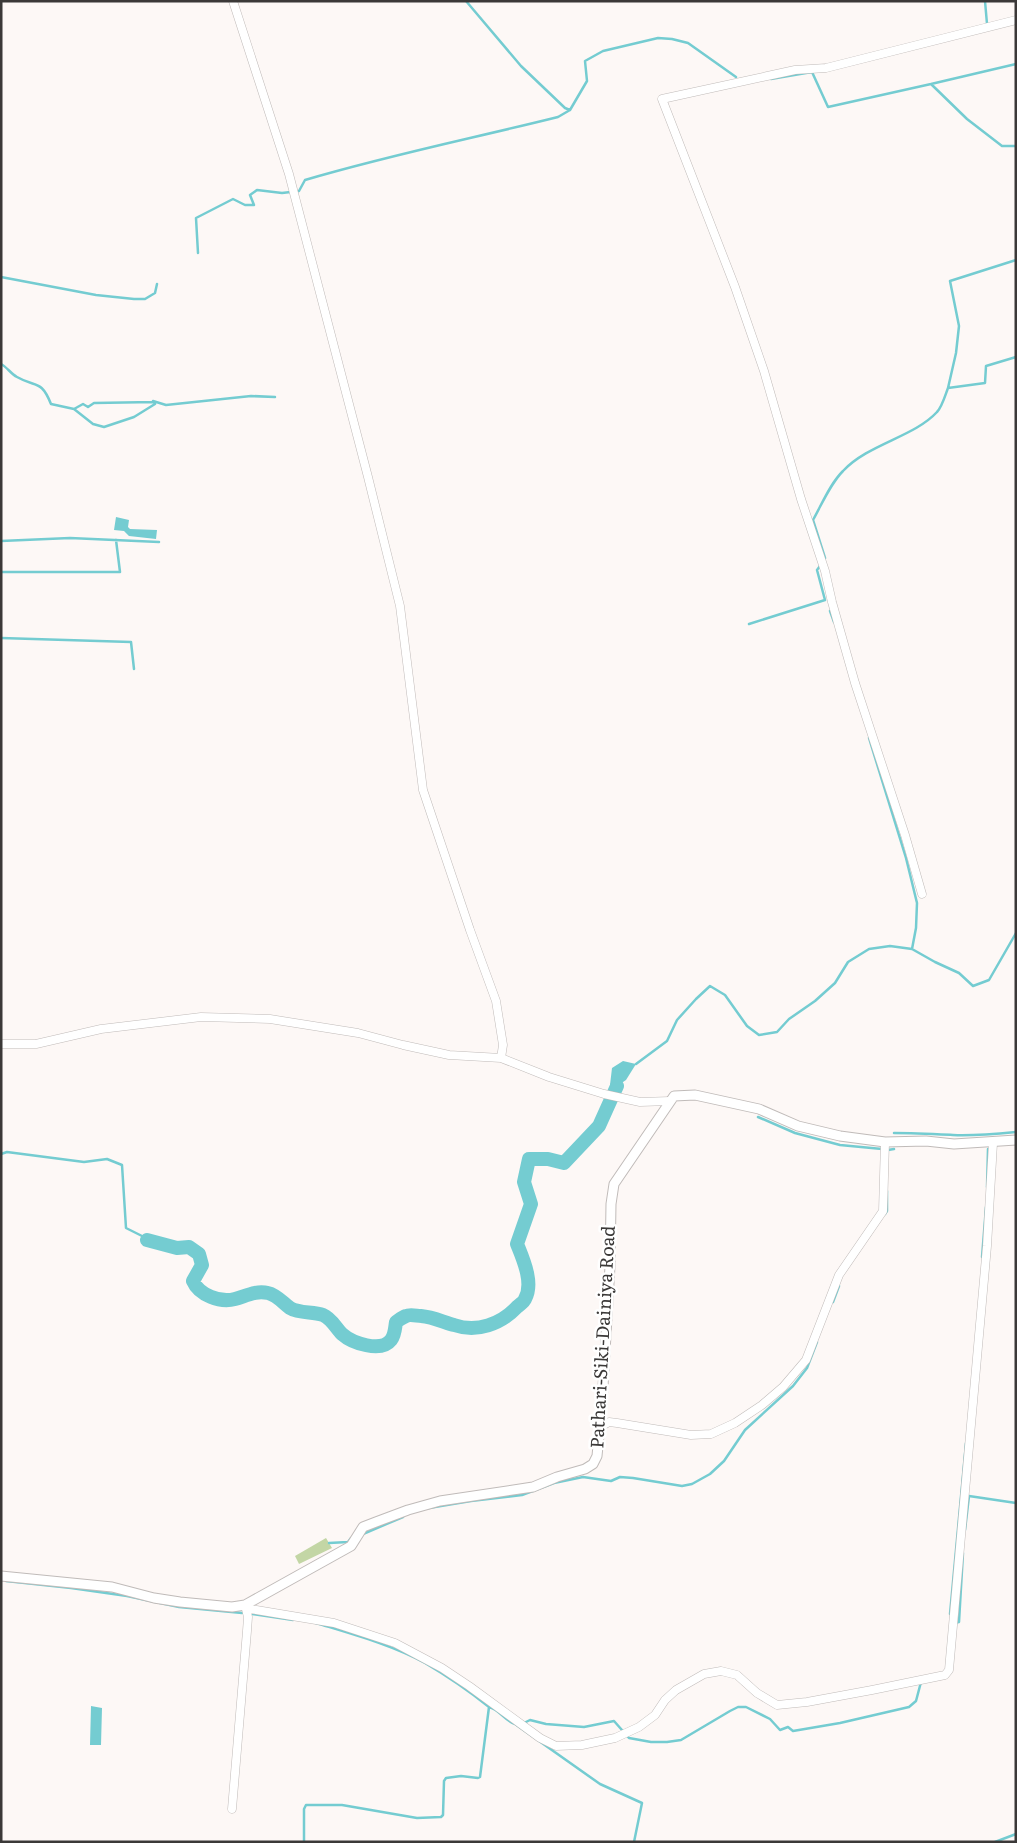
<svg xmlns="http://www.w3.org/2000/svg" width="1017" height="1843" font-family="Literata,serif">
<rect width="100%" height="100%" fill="#fdf8f6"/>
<path fill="#c3d6a5" d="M326 1538 332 1548 299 1564 295 1556Z"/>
<path fill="#74ccd1" d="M116 517 129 520 128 527 130 529 157 530 156 539 129 536 124 531 114 530Z
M623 1061 636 1064 626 1080 617 1086 610 1085 612 1068Z
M91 1706 102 1708 101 1745H90Z"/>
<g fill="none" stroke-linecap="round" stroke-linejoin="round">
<path stroke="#74ccd1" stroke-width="2.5" d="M466 1 521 66 565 108 570 110 587 81 585 61 603 51 658 38 672 39 688 43 736 77
M985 1 987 24
M771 79 812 72 828 107 931 84 967 119 1002 146H1016
M931 84 1016 64
M198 253 196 218 233 199 245 205H254L250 195 257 190 282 193 299 191 305 180C389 155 474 138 558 117L570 110
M1 277 96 295 134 299H145L155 293 157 284
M1 364C7 367 11 374 17 377 36 388 41 379 51 404L74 409 93 424 104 427 134 417 155 404
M948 388 956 353 959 326 950 281 1016 260
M153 401 166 405 251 396 275 397
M74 409 83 404 88 407 94 403 154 402
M1 541 70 538 159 542
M825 558 813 520C822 504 830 484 843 471 868 444 914 437 937 412 942 407 945 396 948 388L985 383 986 366 1016 357
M1 572H120L116 540
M830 611 834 622
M749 624 825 600 817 570 820 566
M1 638 131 642 134 669
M869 738 906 858 917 903 916 928 912 949
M636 1064 667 1041 677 1020 696 999 710 986 725 995 747 1026 759 1035 777 1032 789 1019 815 1001 835 983 848 962 869 949 890 946 912 949 935 962 959 973 973 986 989 980 1016 933
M758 1117 795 1133 840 1145 882 1149
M894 1133C914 1133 933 1134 953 1135 974 1136 995 1134 1016 1132
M888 1150 894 1149
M1 1154 7 1152 84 1162 107 1159 122 1165 126 1228 144 1237
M987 1187 988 1149
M885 1214 887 1211V1191
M982 1257 986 1207
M833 1302 839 1286
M429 1508 471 1501 522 1495 554 1483 583 1477 611 1481 620 1477 633 1478 682 1486 692 1484 710 1474 724 1461 745 1430 793 1386 807 1368 817 1342
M965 1530 969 1496 1016 1503
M363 1534 403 1517
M329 1543 348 1542 351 1538
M6 1581 71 1588 127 1596 179 1607 242 1613
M252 1614 293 1620
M950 1614 966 1443
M316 1623C352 1634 392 1645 425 1663 447 1676 469 1691 489 1707
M954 1623 959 1622 963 1553
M524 1723 530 1720 546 1724 584 1727 614 1721 629 1738 651 1742H667L681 1740 730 1711 738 1707H746L770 1719 780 1730 788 1727 793 1731 840 1723 909 1707 916 1701 921 1682
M304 1842V1809L306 1805H342L417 1818 441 1817 443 1815 444 1781 446 1778 461 1776 478 1778 480 1777 489 1707C499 1709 505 1721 515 1724L600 1784 642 1803 634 1842
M995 1842 1016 1834"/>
<path stroke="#74ccd1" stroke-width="14" d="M147 1240 177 1248 189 1247 199 1254 202 1265 193 1281C199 1295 220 1303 235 1299 246 1296 256 1290 268 1293 277 1295 283 1303 290 1308 300 1314 313 1311 323 1315 331 1318 336 1328 342 1334 352 1343 381 1353 391 1340 395 1335 395 1328 396 1322 399 1320 403 1317 406 1316 410 1314 417 1316 421 1316 433 1317 443 1322 454 1325 477 1333 501 1324 517 1307 519 1305 524 1302 525 1299 534 1283 523 1259 517 1244L531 1204 524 1182 529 1159H548L564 1163 599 1126 617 1086"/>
<g stroke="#c0bbb9" stroke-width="9">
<path id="minor" d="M233 1 289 174 368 477 400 606 423 790 470 930 496 1001 503 1045 501 1058
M922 894 905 835 855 683 832 602 825 571 801 499 764 371 735 287 662 99 795 70 826 68 1016 20
M1 1044H36L101 1029 201 1017 270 1019 358 1033 403 1045 449 1055 501 1058 549 1077 604 1094 640 1102 670 1101
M600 1427 609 1422 617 1423 691 1435 711 1434 735 1423 762 1405 783 1387 806 1360 839 1275 883 1211 885 1142
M232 1809 247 1631 248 1617 245 1605 250 1609 334 1623 395 1643 442 1668 469 1686 540 1738 556 1746 582 1745 615 1738 639 1727 655 1715 665 1700 676 1690 704 1674 721 1671 737 1675 757 1693 777 1705 807 1702 872 1690 945 1675 949 1670 987 1246 993 1143"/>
</g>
<g stroke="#c0bbb9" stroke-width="11">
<path id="major" d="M1 1576 112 1587 154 1598 180 1602 232 1607 245 1605 351 1546 363 1527 376 1522 408 1510 440 1501 533 1487 557 1477 585 1469 593 1464 597 1456 602 1404 610 1266 611 1204 614 1184 674 1096 695 1095 759 1109 798 1126 840 1136 885 1142 926 1141 954 1144 1016 1140"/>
</g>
<use href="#minor" stroke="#fff" stroke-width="8"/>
<use href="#major" stroke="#fff" stroke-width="9"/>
</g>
<g text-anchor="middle" stroke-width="5" stroke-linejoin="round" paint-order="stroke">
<g font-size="18" fill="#3b3938" stroke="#fff">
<text transform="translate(603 1337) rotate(-87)" y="6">Pathari-Siki-Dainiya Road</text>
</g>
</g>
<rect width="1017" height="1843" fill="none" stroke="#3b3938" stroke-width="5"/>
</svg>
